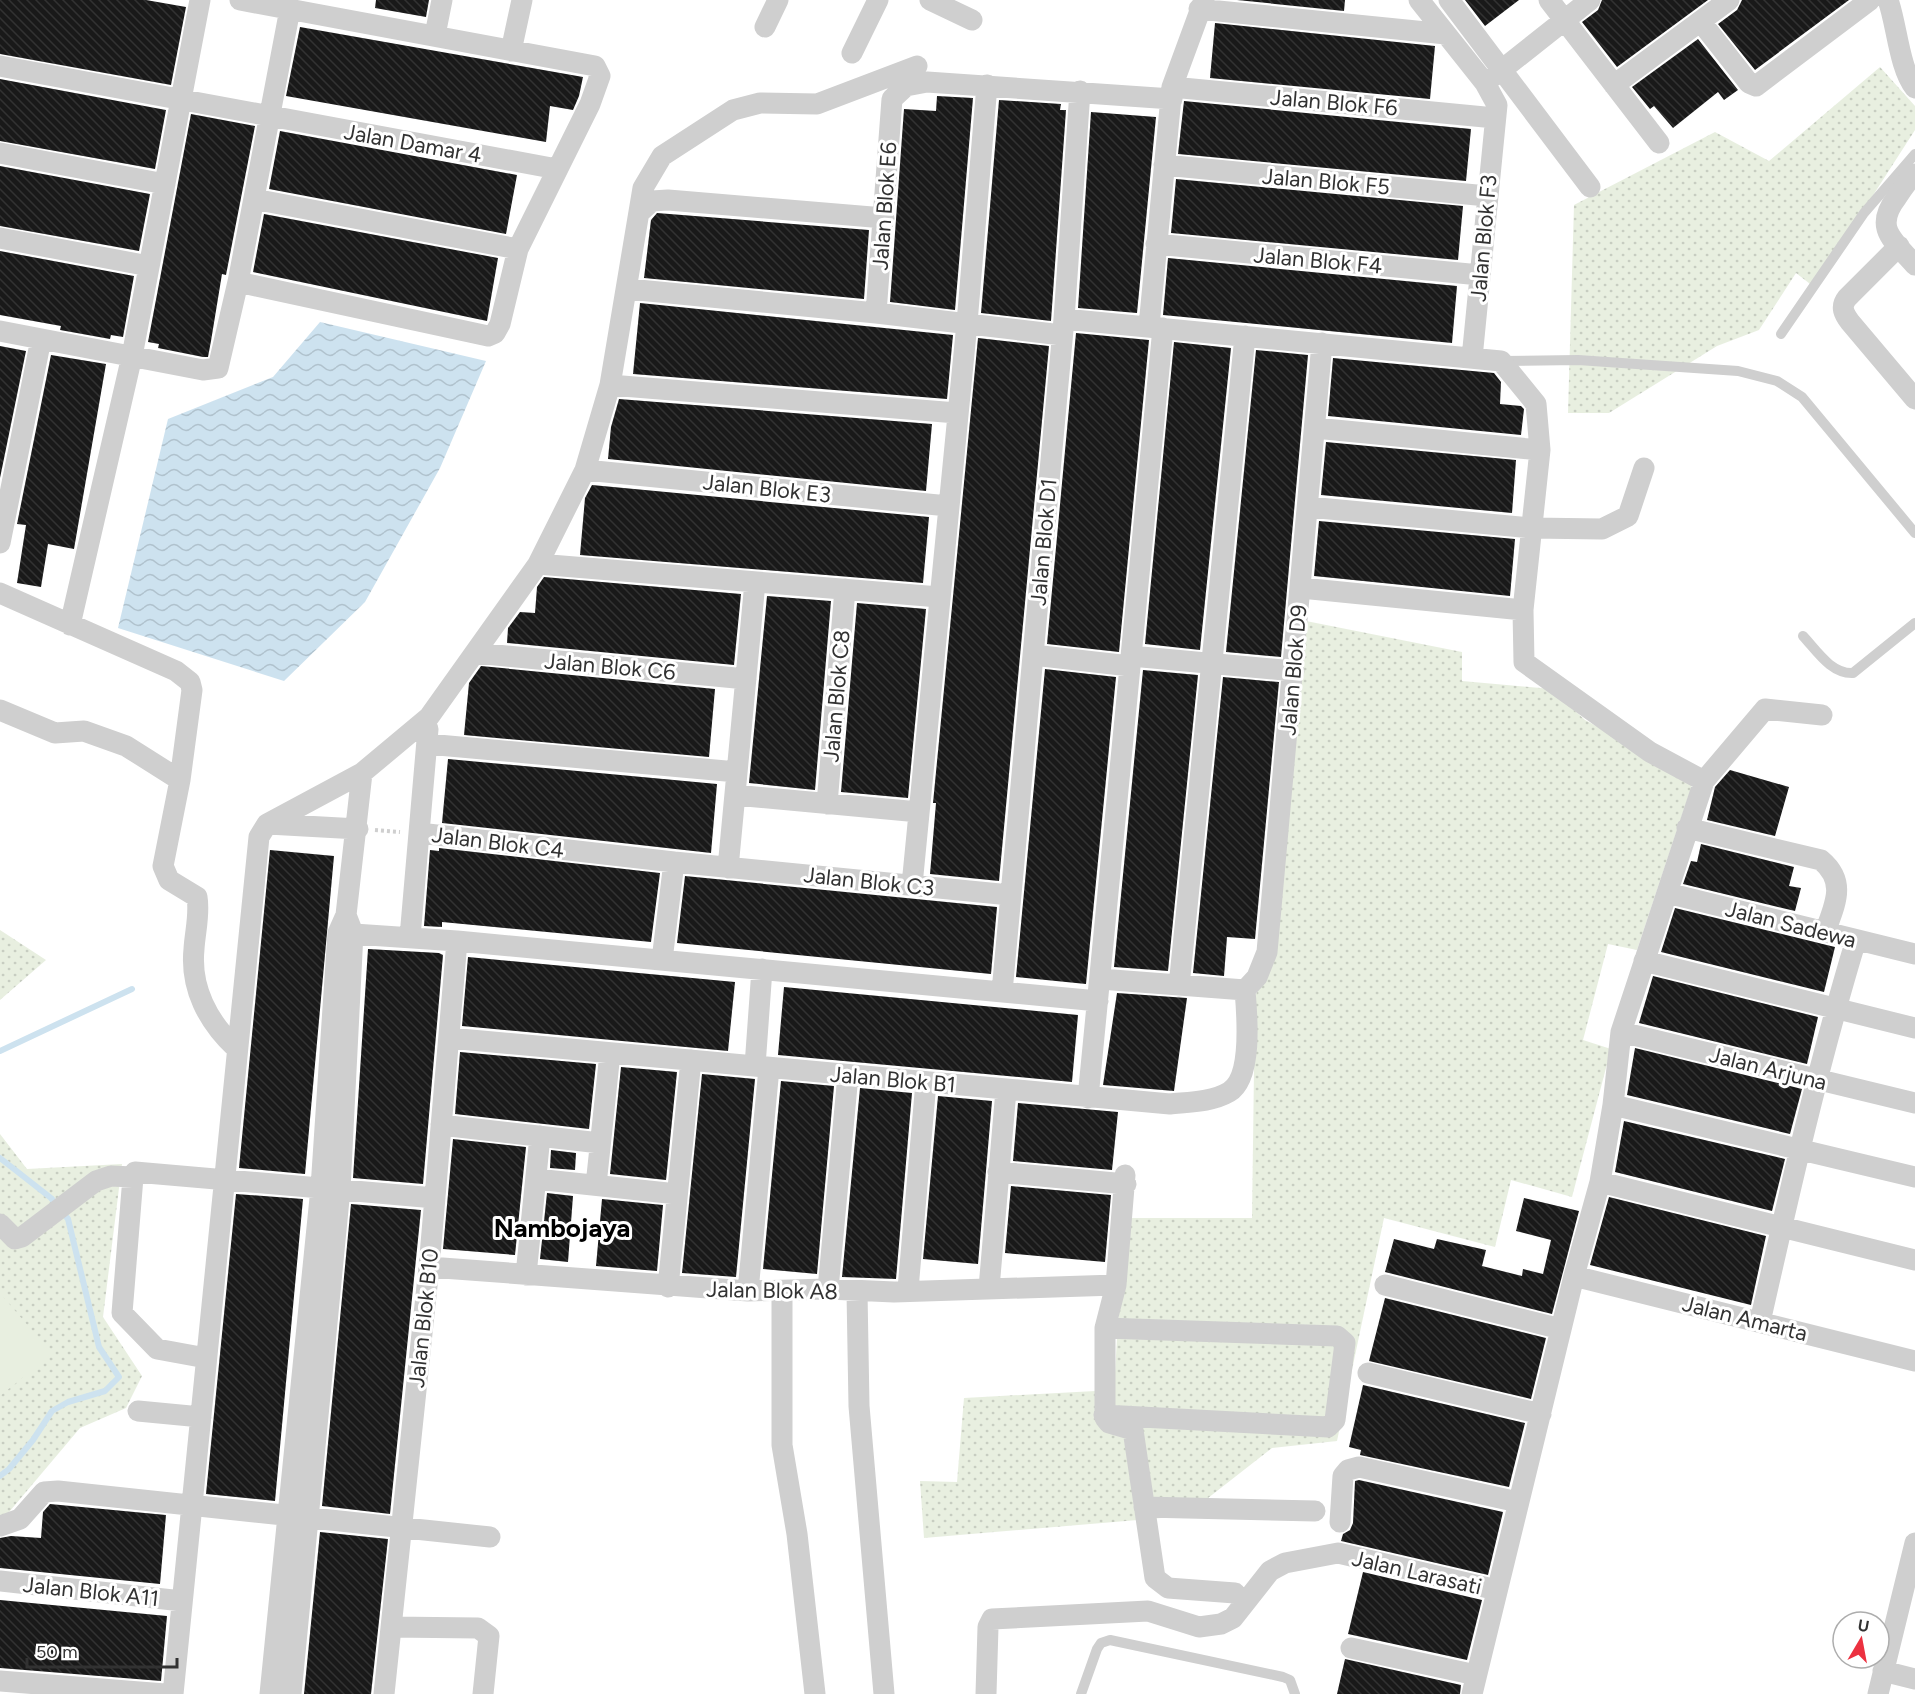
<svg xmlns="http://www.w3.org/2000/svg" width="1915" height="1694" font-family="Figtree,sans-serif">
<defs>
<pattern id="green-dots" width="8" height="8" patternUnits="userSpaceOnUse" patternTransform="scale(1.5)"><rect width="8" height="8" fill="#e8efe0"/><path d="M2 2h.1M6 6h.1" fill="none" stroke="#c7cdc1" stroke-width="1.8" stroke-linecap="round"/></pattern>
<pattern id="water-waves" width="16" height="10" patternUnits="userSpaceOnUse" patternTransform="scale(1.5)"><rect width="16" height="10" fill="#cde2ef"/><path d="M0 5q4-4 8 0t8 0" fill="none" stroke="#b0c2cd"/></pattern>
<pattern id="building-back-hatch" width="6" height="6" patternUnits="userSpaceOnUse" patternTransform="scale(1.5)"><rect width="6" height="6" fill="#191919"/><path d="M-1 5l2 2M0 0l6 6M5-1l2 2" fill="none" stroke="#323232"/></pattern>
</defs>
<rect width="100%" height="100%" fill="#fff"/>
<path fill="url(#green-dots)" d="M1880 67 1915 106V130L1814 287 1796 273 1759 330 1717 346 1609 413H1568L1574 205 1715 132 1769 161Z
M1306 621 1462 652V681L1551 689 1585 720 1694 779 1637 950 1608 944 1583 1040 1611 1049 1572 1197 1511 1180 1495 1247 1384 1218 1337 1441 1272 1448 1185 1516 924 1538 920 1481 957 1482 964 1398 1114 1390 1124 1218H1252L1255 997 1273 953Z
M0 930 46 960 0 1000Z
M0 1134 27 1169 122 1164 103 1317 142 1376 126 1408 80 1428 4 1518 0 1519Z"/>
<path fill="#e8efe0" d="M0 1293 52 1354 0 1396Z"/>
<path fill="url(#water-waves)" d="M320 322 486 361 440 468 365 602 284 681 118 628 168 419 273 377Z"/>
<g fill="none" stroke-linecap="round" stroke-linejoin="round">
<path stroke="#cde2ef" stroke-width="6" d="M0 1051 132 989
M0 1158 51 1198 68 1219 99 1347 119 1377 105 1391 68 1402 52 1411 33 1440 9 1469 0 1476"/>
</g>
<path fill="url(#building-back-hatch)" d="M0 0H146L186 7 171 85 0 54Z
M376 0H429L426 17 375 8Z
M1237 0H1345L1344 11Z
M1465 0H1519L1485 26Z
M1602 0H1708L1617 67 1582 22 1598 10Z
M1742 0H1849L1755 70 1718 24 1737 10Z
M1215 23 1435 46 1430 99 1210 78Z
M300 27 583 77 579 96 573 110 550 106 546 142 286 96Z
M1698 39 1738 90 1724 100 1718 92 1673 128 1654 106 1650 109 1632 87Z
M0 79 166 110 155 169 0 141Z
M937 96 973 98 955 310 890 302 904 109 936 111Z
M999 100 1061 104 1060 110H1066L1051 321 981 313Z
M1184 101 1471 129 1466 181 1178 154Z
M1091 112 1156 117 1137 313 1078 308Z
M191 114 255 126 226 275 222 274 211 341 208 357H203L158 348 159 344 148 342Z
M280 131 517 175 506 234 269 189Z
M0 166 150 194 139 251 0 226Z
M1176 179 1463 206 1458 260 1171 233Z
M657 213 869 230 864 299 644 278 651 220Z
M264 214 498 258 487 321 253 272Z
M0 251 134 276 123 337 111 335 110 339 60 330 61 326 0 315Z
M1168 258 1457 286 1452 343 1163 315Z
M640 303 953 335 947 399 633 374Z
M1076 333 1149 340 1119 652 1047 644Z
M978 338 1049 346 999 881 930 874 936 803H933Z
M1174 342 1231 348 1200 650 1145 644Z
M0 346 26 351 0 478Z
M1256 350 1308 355 1281 657 1226 652Z
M51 355 106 364 74 549 48 544 41 587 17 583 26 525 17 524Z
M1333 358 1494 373 1501 382 1500 404 1521 406 1524 409 1521 435 1328 416Z
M619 399 932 424 926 491 608 459 611 427Z
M1326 442 1516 460 1512 513 1321 495Z
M592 485 929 517 923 583 580 555 585 498Z
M1319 521 1515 539 1510 596 1314 576Z
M544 577 741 594 734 665 507 643 508 628 520 612 535 613 537 587Z
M767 596 831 601 815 790 749 783Z
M857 603 926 609 908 798 841 792Z
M481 666 715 689 709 757 464 735 469 683Z
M1045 669 1116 677 1086 984 1016 977Z
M1143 670 1198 675 1168 971 1114 967Z
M1223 677 1279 682 1255 939 1227 937 1224 976 1193 973Z
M448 759 717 784 711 853 442 823Z
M1730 770 1789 787 1775 836 1707 820 1715 787Z
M1701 844 1794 867 1789 886 1801 888 1795 911 1683 884 1691 861 1697 862Z
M439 848 660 873 651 942 442 922V927L424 926 430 850 439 851Z
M270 850 334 856 305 1174 239 1168Z
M685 876 997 907 991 974 677 943Z
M1675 908 1835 947 1824 992 1661 952Z
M368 949 439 953 443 955 423 1184 353 1178Z
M468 957 735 982 728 1051 462 1026Z
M1653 976 1818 1017 1807 1064 1639 1023Z
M784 987 1078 1015 1072 1082 778 1055Z
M1117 993 1187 998 1174 1091 1103 1085Z
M1635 1048 1802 1089 1790 1134 1627 1095Z
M460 1052 596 1064 589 1129 455 1114Z
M621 1067 677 1072 666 1180 610 1174Z
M702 1074 755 1079 736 1277 682 1273Z
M781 1081 834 1086 817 1274 763 1269Z
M860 1088 912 1093 896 1279 842 1277Z
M938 1096 992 1101 978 1264 923 1259Z
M1018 1103 1118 1112 1112 1170 1013 1161Z
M1624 1121 1785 1159 1772 1211 1615 1172Z
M453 1139 526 1147 515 1255 443 1249Z
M551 1150 576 1153 575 1170 550 1168Z
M1011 1186 1111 1195 1105 1262 1005 1253Z
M547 1193 573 1196 568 1262 540 1259Z
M236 1194 303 1199 275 1501 206 1494Z
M1609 1197 1766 1236 1751 1305 1590 1265Z
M1524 1198 1579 1211 1552 1314 1385 1272 1394 1239 1434 1249 1437 1239 1486 1250 1482 1266 1522 1276 1523 1269 1543 1274 1551 1240 1516 1231Z
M602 1199 663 1205 657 1271 596 1266Z
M351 1204 421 1210 390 1514 322 1506Z
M1385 1298 1546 1338 1531 1399 1369 1361Z
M1363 1385 1525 1423 1509 1487 1360 1455 1361 1450 1349 1447Z
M1359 1480 1503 1512 1488 1575 1341 1541 1343 1534 1350 1530 1353 1523 1355 1481Z
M50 1504 166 1515 160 1584 0 1568V1538L11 1536 41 1538 43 1512Z
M320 1532 388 1539 371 1694H304Z
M1363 1572 1482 1600 1467 1660 1348 1634Z
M0 1600 167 1616 161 1681 0 1668Z
M1345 1659 1461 1685 1460 1694H1337Z"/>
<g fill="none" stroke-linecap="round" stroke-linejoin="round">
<path stroke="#cfcfcf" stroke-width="4" stroke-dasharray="3 3" stroke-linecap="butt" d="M375 830 400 832"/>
<path stroke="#cfcfcf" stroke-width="10" d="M1781 334 1864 213 1915 154
M1501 361 1578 360 1738 371 1777 381 1802 397 1915 533
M1803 636C1817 651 1831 674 1853 673L1915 623
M1081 1694 1097 1649 1101 1643 1110 1640 1283 1677 1290 1680 1295 1694"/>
<path stroke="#cfcfcf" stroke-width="21" d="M930 0 972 20
M1419 0 1485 83 1497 105 1472 358
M1449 0 1590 187
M1549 0 1659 143
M1888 0C1897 25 1899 68 1915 88
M1199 9 1446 34
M1701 22 1749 83 1756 86 1870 0
M765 27 778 0
M435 35 442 0
M511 51 522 0
M852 53 878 0
M0 66 557 169
M1494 76 1590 0
M1614 85 1729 0
M1172 87 1495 118
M0 153 165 184
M1164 165 1487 196
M1915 174C1908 180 1902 189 1897 197 1873 228 1893 240 1915 265
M254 199 518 249
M640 212 652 201 668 200 884 218
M0 238 149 266
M1156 244 1480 275
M1899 246 1847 298C1840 307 1844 314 1850 322L1915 399
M238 282 488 336 495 333 500 324 518 249 590 104 600 76 595 66 240 0
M628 289 876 313 1062 335
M876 313 892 99 906 86 927 82 1172 99
M1064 319 1501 361 1536 404 1540 450 1523 610 1524 662 1650 752 1704 781
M1149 326 1172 87 1204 0
M0 331 203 370 218 368 238 282 290 9
M610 385 957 413
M1315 428 1540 450
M585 470 948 506
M1308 507 1532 528 1602 529 1628 516 1644 468
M0 543 41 339
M538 564 939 597
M1301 588 1523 610
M0 593 176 671 190 682 192 690 180 780 163 866 169 880 197 897C200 914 195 932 194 949 190 988 208 1022 236 1048
M70 625 132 356 200 0
M475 653 746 679
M1033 655 1130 666
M1131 656 1294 671
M0 710 55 733 84 731 126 746 180 780
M427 744 737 772
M735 795 919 812
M827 804 845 589
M268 824 358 829
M1687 828 1821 860C1847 882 1835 904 1825 932
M419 833 674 862 1010 895
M728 868 755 582
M912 885 967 323 987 85
M1667 893 1915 954
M346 915 362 773
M339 933 457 941 1098 1001
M410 937 428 729
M662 960 674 862
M1644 961 1915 1028
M1100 979 1245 990
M1179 986 1245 336
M1245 990 1257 977 1267 952 1322 343
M1002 992 1064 319 1080 91
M1621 1032 1915 1103
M449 1038 1170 1104C1189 1102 1212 1102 1229 1092 1253 1078 1247 1014 1245 990
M755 1066 762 969
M1088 1098 1163 328
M1613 1105 1915 1177
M441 1125 600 1143
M998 1172 1126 1184
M1125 1175 1116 1285 1105 1328V1418L1109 1423 1133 1430 1155 1578 1168 1588 1235 1593
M536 1179 677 1194
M1600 1182 1915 1260
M596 1185 610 1053
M0 1224 15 1239 22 1237 96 1181 111 1176 133 1177
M429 1267 748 1291 828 1289 894 1292 1116 1285
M526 1275 540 1136
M1574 1276 1915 1361
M1385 1285 1561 1329
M668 1287 691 1060
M989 1288 1006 1090
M828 1289 848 1075
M908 1289 926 1082
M748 1291 769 1068
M782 1292V1445L797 1534 815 1694
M857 1292 859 1406 884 1694
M1760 1322C1789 1194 1818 1065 1856 940
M206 1358 157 1349 122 1313 133 1177 135 1172 435 1198
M1368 1373 1541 1414
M138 1411 201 1417
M1104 1415 1328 1427 1335 1420 1345 1343 1337 1336 1105 1328
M1144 1507 1315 1511
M1340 1522 1343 1476 1348 1470 1359 1467 1518 1502
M0 1526 20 1519 44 1492 58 1491 490 1537
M0 1581 182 1601
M391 1627 478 1628 489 1636 483 1694
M1351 1648 1476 1675
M1883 1671 1915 1679
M0 1681 165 1694
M173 1694 259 837 267 824 362 773 429 717 538 564 585 470 610 385 643 188 662 156 733 110 760 103 817 104 917 66
M270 1694 321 1188 338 933 346 915 353 933 340 1189 291 1694
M384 1694 429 1267 457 941
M986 1694 988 1627 992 1619 1148 1611 1199 1627 1221 1624 1233 1618 1270 1571 1285 1563 1338 1553 1497 1590
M1472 1694 1574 1276 1600 1182 1613 1105 1621 1032 1704 781 1765 709 1822 715
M1878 1694 1915 1543"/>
</g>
<g text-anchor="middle" stroke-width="6" stroke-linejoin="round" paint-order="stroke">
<g font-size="22" fill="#323232" stroke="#fff">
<text transform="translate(1334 102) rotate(5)" y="8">Jalan Blok F6</text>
<text transform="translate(413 143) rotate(10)" y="8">Jalan Damar 4</text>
<text transform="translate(1326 181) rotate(5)" y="8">Jalan Blok F5</text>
<text transform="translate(884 206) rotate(-86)" y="8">Jalan Blok E6</text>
<text transform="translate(1483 238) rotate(-85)" y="8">Jalan Blok F3</text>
<text transform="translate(1318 260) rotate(5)" y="8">Jalan Blok F4</text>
<text transform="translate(767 488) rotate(6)" y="8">Jalan Blok E3</text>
<text transform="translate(1043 542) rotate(-85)" y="8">Jalan Blok D1</text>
<text transform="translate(610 666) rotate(5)" y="8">Jalan Blok C6</text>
<text transform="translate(1293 670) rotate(-85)" y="8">Jalan Blok D9</text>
<text transform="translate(836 696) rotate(-85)" y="8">Jalan Blok C8</text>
<text transform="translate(498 842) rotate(7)" y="8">Jalan Blok C4</text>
<text transform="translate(869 881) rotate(6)" y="8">Jalan Blok C3</text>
<text transform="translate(1791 924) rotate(14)" y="8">Jalan Sadewa</text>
<text transform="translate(1768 1068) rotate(14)" y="8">Jalan Arjuna</text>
<text transform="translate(893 1079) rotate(5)" y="8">Jalan Blok B1</text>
<text transform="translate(772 1290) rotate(1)" y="8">Jalan Blok A8</text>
<text transform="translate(423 1318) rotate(-84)" y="8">Jalan Blok B10</text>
<text transform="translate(1745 1318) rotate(14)" y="8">Jalan Amarta</text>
<text transform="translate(1417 1572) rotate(13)" y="8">Jalan Larasati</text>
<text transform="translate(91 1591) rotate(6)" y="8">Jalan Blok A11</text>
</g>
<g font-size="26" font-weight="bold" fill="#000" stroke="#fff">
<text x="562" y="1237">Nambojaya</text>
</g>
</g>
<g transform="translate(1861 1640) rotate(10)"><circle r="28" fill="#ffffff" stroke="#adadad" stroke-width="1.5"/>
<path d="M0-4.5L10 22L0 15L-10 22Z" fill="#ec3140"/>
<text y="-9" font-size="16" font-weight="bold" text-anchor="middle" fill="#323232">U</text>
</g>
<path d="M27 1658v9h150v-9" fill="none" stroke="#323232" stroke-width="3"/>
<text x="36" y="1658" font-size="18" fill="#323232" stroke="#ffffff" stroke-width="4.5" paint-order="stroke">50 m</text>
</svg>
